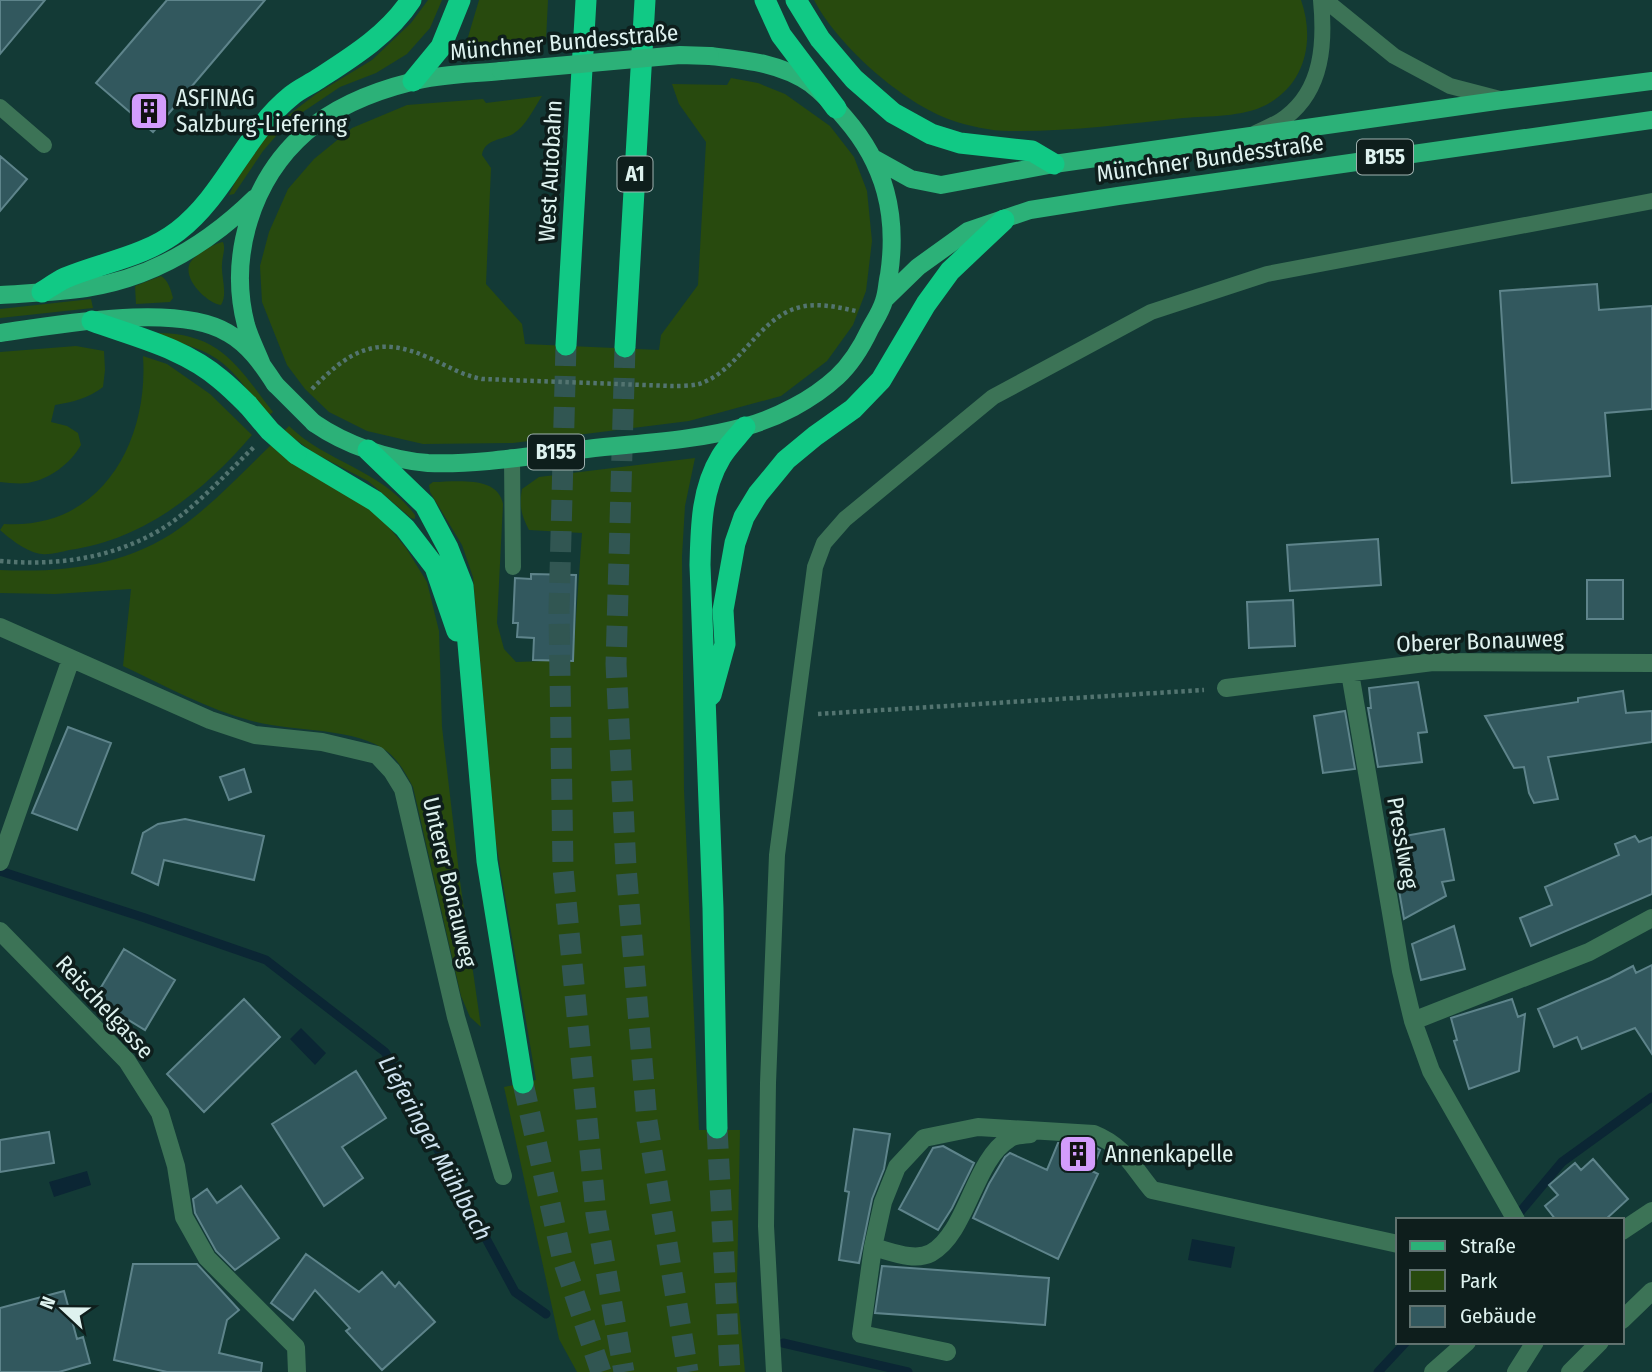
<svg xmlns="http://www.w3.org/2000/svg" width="1652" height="1372" font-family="'Fira Sans Condensed',sans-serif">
<rect width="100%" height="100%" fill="#133a36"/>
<path fill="#284a0e" d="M428 0H442L430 28 407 54 376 73 340 87 288 122 263 151 234 194 229 195 236 180 265 138 286 117 316 94 372 60 411 23Z
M479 0H548L546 40 482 45 479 53 463 54Z
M814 0H1301C1315 40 1306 84 1266 105 1243 117 1209 116 1183 118 1125 124 1067 132 1009 131 991 131 968 126 951 120 903 103 838 46 814 0Z
M731 78 758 83 785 94 830 126 854 157 867 191 872 241 866 291 853 325 827 361 781 396 689 421 513 443 423 444 367 431 329 412 305 389 287 365 262 302 260 266 269 232 288 189 314 159 352 128 407 105 483 99 486 103 542 96C534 108 526 126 513 134 502 140 484 139 482 155L491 168 486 284 522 324 525 344 659 350 661 335 698 285 706 142 679 104 672 84 727 85Z
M223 242C226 249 222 256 222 265 221 277 228 294 221 305 207 303 182 279 190 263 193 256 215 243 223 242Z
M161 276C168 280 171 290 173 298L170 302 136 304 135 286Z
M91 299 93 308 0 318V309Z
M157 333C221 333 238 367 273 412L268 416C251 397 238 373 217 359 198 346 175 343 157 333Z
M76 346 104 351 105 370 103 387C89 398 73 402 55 405L51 422 67 426 78 433 81 445C70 464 50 479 28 483 19 484 9 483 0 482V352Z
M143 356 167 364 210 394 252 435C204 491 144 540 69 550 61 552 50 555 42 554 28 553 10 539 0 530L4 524C101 530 149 442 143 356Z
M289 426C327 463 382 470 415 515V519L411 518 368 481 314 453 284 431Z
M271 445 356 498 383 520 406 548 427 582 439 631 442 727 460 881 481 1027 470 1017 461 996 413 787C406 774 399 761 388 752 357 727 291 732 252 721 207 709 165 686 123 666L131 589 55 594 0 593V570C63 573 127 566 180 528 213 504 242 473 271 445Z
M695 458 685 506 682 556 684 790 699 1130H740L737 1287 745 1372H577L559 1339 504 1087 536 1080 495 837 473 577 462 545 430 492 429 485 433 482C455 482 498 475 503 504L497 623 504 649 516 662 573 660 582 533 529 530C521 515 519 505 522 489L539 477Z"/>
<path fill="#0b2634" d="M301 1028 326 1053 315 1065 290 1039Z
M87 1171 91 1185 54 1197 49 1182Z
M1192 1239 1235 1247 1231 1268 1188 1260Z"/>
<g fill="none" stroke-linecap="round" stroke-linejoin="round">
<path stroke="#0b2634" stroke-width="9" d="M0 871 145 918 266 960 385 1052 515 1292 546 1314
M1515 1218 1562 1162 1652 1097
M783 1343 908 1372
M1378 1372 1406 1342"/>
</g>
<path fill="#32585e" stroke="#5e848b" stroke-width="2" d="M0 0H45L0 54Z
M167 0H265L153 132 96 83Z
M0 156 27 179 0 211Z
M1597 284 1599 310 1652 306V409L1605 413 1610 476 1512 483 1500 291Z
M1378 539 1381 585 1290 591 1287 545Z
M531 574 576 575 573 661 533 660 534 638 517 637 518 623H513L515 578 531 579Z
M1587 580H1623V619H1587Z
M1293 600 1295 646 1249 648 1247 602Z
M1418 682 1427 732 1418 733 1422 762 1378 767 1368 708H1371L1369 688Z
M1623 691 1626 713 1652 711V742L1548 757 1558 799 1534 803 1529 793 1524 767 1514 768 1485 716 1578 702V698Z
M1345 711 1355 769 1323 773 1314 716Z
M68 727 111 743 77 830 32 813Z
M244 769 251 792 229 800 220 777Z
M185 819 264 836 254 880 164 860 158 885 132 873 143 833 158 824Z
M1444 829 1454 880 1442 882 1446 896 1404 919 1398 885 1403 884 1396 844 1400 843 1399 837Z
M1635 836 1639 842 1652 837V894L1531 946 1520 918 1552 905 1545 887 1619 855 1615 844Z
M1454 926 1465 969 1421 980 1412 944Z
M124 949 175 980 145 1030 94 999Z
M1652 965V1054L1635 1028 1582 1049 1577 1037 1554 1047 1538 1009 1610 978 1633 966 1636 973Z
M244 999 280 1037 204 1112 167 1074Z
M1512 999 1518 1017 1525 1014 1519 1071 1469 1089 1454 1041 1457 1040 1451 1018Z
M356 1071 386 1118 342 1147 363 1178 324 1206 272 1124Z
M854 1129 890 1134 884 1169 872 1199 859 1263 839 1260 849 1192 845 1191Z
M49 1132 54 1163 0 1172V1140Z
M1058 1143 1091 1145 1100 1150 1092 1171 1098 1174 1058 1259 973 1218 989 1184 1005 1157 1010 1153 1047 1170Z
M943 1146 974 1163 952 1208 938 1230 899 1209 933 1148Z
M1593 1159 1628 1199 1605 1220H1556L1545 1206 1558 1195 1549 1185 1575 1163 1581 1170Z
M241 1186 279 1238 235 1270 216 1251 195 1213 193 1199 207 1189 217 1203Z
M306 1254 359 1292 382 1272 395 1287 399 1282 435 1322 382 1370 346 1331 350 1328 315 1290 293 1320 271 1303Z
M133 1264H197L239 1310 227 1320 219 1353 262 1363 261 1372H167L114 1360Z
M882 1266 1049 1278 1045 1325 875 1313Z
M64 1291 77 1339 83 1337 90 1363 59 1372H0V1308Z"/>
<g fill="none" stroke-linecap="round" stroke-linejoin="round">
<path stroke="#315652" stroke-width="21" stroke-dasharray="21 10" stroke-linecap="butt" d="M566 345 559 611 563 869 596 1214 624 1372
M625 347 616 664 626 867 647 1121 688 1372
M523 1083 562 1257 601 1372
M717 1128 730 1372"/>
<path stroke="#537470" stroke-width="4.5" stroke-dasharray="3.5 3.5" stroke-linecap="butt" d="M312 389C348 352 376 334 427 357 446 365 461 375 482 379L672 386C680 386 691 386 699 384 739 371 757 320 797 308 816 302 837 307 856 311
M0 561C63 567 128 556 179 517 206 496 229 471 254 447
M818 714 1204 690"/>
<path stroke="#3c7356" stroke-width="16" d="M1325 0 1394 56 1450 86 1500 99
M0 107 44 145
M1256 133C1266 128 1277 124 1286 117 1323 89 1325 42 1321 0
M512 457 513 567
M774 1372 766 1226 768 1083 777 855 815 567 824 543 845 519 993 397 1151 312 1267 274 1652 201"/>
<path stroke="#3c7356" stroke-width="18" d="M0 627 210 720 255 735 322 742 377 755 392 771 403 789 456 1017 503 1176
M1350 673 1401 971 1413 1021 1431 1071 1516 1220
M1226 688 1433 662 1652 663
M0 862 71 659
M0 931 127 1061 160 1113 176 1166 184 1217 207 1258 296 1347 297 1372
M1413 1021 1589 952 1652 918
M1622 1231 1652 1211
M873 1247C890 1251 914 1262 931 1253 967 1233 974 1160 1009 1139 1014 1135 1024 1135 1030 1134
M1622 1320 1652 1291
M947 1352 861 1334 873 1247 883 1202 897 1167 924 1138 978 1127 1094 1134C1124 1146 1132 1166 1152 1190L1398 1244
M1433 1372 1467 1342
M1516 1372 1535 1342
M1570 1372 1600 1342"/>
<path stroke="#2cb178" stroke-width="18" d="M875 159 911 179 941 185 1054 164 1503 100 1652 81
M0 295C29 293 58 292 86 288 152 278 209 243 255 198
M885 299 918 267 968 231 1030 210 1118 196 1652 120
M0 333C59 325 177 302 228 333 249 345 262 364 275 384
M262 365C257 352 250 339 246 325 228 256 252 179 306 132 335 107 375 91 411 82 439 74 472 74 501 71
M314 423C346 445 389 460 428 463 480 465 535 455 587 449 638 443 694 441 744 427 777 418 812 400 837 377 851 364 862 346 870 329 875 320 881 311 884 301 887 293 887 283 889 275 898 215 885 164 845 118 835 106 823 93 811 84 781 63 745 60 710 56"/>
<path stroke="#11c985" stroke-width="21" d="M765 0 781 35 836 108
M796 0 820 39 854 79 893 113 931 134 960 143 1032 151 1054 164
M413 81 441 47 460 0
M42 292C50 287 57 282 65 278 103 262 144 257 178 231 225 195 245 133 291 96 299 89 309 85 318 79 352 57 388 35 411 0
M92 321C136 337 184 348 220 379 230 387 239 396 248 405
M566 345 586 0
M625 347 645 0
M368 450 425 505 448 548 463 586 487 861 523 1083
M296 454 375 501 405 528 435 567 457 631
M711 695 725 644 723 610 735 543 744 517 758 494 786 460 815 436 853 409 881 380 926 304 950 271 1004 220
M717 1128 713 908 700 565C701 528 701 490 721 457 727 447 737 437 745 427"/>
<path stroke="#2cb178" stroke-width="18" d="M501 71 680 55 710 56
M275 384 314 423"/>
<path stroke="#11c985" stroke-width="21" d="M248 405 270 431 296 454"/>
</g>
<defs>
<g id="building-square" transform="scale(2.0125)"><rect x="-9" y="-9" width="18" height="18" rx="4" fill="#d39cfc" stroke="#0e1e1c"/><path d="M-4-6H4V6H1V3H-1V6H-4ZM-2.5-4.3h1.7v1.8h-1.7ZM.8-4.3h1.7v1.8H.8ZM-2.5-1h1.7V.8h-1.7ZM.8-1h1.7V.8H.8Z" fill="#111"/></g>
</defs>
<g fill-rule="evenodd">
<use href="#building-square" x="149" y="111"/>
<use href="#building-square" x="1078" y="1154"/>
</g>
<g text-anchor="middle" stroke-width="7" stroke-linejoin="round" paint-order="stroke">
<g fill="#0e1e1c" stroke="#a0b2b0" stroke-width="2">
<rect x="1357" y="139.5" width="56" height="35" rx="5"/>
<rect x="617.5" y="156.5" width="35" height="35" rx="5"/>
<rect x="528" y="434.5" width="56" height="35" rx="5"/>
</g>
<g font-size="21" font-weight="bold" fill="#def2ef">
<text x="1385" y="164">B155</text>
<text x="635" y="181">A1</text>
<text x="556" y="459">B155</text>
</g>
<g font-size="23" fill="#def2ef" stroke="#0e1e1c">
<text transform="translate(564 42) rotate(-5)" y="8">Münchner Bundesstraße</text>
<text transform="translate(1210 158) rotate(-8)" y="8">Münchner Bundesstraße</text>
<text transform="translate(550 171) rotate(-87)" y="8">West Autobahn</text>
<text transform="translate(1480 641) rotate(-2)" y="8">Oberer Bonauweg</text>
<text transform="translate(1403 843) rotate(80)" y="8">Presslweg</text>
<text transform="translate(450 882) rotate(77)" y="8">Unterer Bonauweg</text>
<text transform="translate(105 1007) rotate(47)" y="8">Reischelgasse</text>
</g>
<g font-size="23" fill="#def2ef" stroke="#0e1e1c" text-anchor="start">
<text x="176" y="106">ASFINAG<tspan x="176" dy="26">Salzburg-Liefering</tspan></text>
<text x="1105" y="1162">Annenkapelle</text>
</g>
<g font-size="24" font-style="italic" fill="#d0e4f0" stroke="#0e1e1c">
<text transform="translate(435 1148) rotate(61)" y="8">Lieferinger Mühlbach</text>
</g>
</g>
<rect x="1396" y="1218" width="228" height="126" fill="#0e1e1c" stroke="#617370" stroke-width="2"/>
<rect x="1410" y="1241" width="35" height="10" fill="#2cb178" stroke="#617370" stroke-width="2"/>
<text x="1460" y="1253" font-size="21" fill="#def2ef">Straße</text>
<rect x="1410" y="1270" width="35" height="21" fill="#284a0e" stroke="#617370" stroke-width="2"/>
<text x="1460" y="1288" font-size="21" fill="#def2ef">Park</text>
<rect x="1410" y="1306" width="35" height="21" fill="#32585e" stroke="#617370" stroke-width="2"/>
<text x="1460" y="1323" font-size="21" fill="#def2ef">Gebäude</text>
<g transform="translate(63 1309) rotate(292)" stroke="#0e1e1c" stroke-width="5" paint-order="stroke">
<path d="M0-5L12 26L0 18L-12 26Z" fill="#def2ef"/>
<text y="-10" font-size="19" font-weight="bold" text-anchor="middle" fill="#def2ef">N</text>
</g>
</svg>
